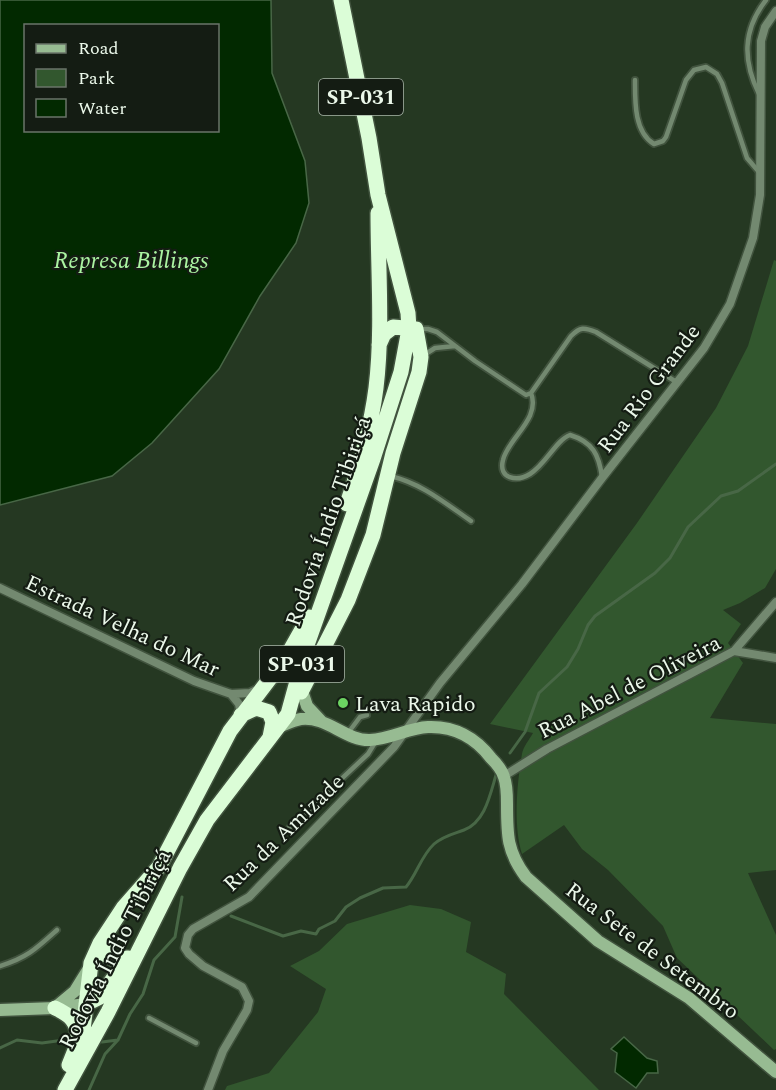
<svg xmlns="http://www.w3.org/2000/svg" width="776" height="1090" font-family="Spectral,serif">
<rect width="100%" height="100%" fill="#253822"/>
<path fill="#32572e" d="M774 260 776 261V569L765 588 740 603 723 610 741 624 728 643 743 663 710 718 776 724V870L748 873 776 935V1049L774 1050 677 958 663 926 608 870 582 849 564 825 522 854C513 826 517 783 522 754 523 747 529 740 533 733L490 724 637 523 716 408 748 346Z
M410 905 441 909 471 922 466 952 506 974 504 994 599 1090H225L227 1086 269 1073 318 1012 326 989 290 966 319 951 347 924Z"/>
<path fill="#022900" stroke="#486746" stroke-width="1.5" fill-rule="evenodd" d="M0 0H271L272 73 305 161 309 203 296 243 260 296 219 369 152 443 112 476 0 505ZM26 26H218V130H26Z
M624 1037 647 1058 657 1061 658 1073H647L636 1088 615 1072 617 1053 611 1049Z"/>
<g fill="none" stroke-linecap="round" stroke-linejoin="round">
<path stroke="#486746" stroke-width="3" d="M510 753 525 732 539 693 567 667 578 649 588 625 595 616 655 573 670 558 688 527 721 496 738 491 776 464
M231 916 283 936 301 931 316 934 319 929 335 921 346 907 360 898 383 888 406 887C417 874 421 856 434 844 443 836 453 834 464 830 485 822 490 795 496 775
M102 1042 118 1040
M0 1048 17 1040 42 1043 64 1040
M89 1090 105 1054 118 1040 130 1014 143 994 154 960 175 937 182 897"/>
<g stroke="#41533e" stroke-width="8">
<path id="lane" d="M635 80C635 101 634 132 654 144L663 141 666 137 686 80 694 70 706 67 717 74 722 83 747 158 759 172
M759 94C743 61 742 31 766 0
M418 329H428L437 332 475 361 526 395 531 393 571 336C580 327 584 327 596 332L678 383
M424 355 435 348 455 346
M531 393C541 419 508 438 503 460 498 479 517 482 530 474 546 464 556 440 570 435 593 442 599 455 602 477
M390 476C421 483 445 503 471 521
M348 733 360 717 367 715
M289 828 368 754 376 741
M0 966C27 958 37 948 57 930
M149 1018 196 1043"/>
</g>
<g stroke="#41533e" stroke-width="11">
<path id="street" d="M0 588 194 681 231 694 250 693 260 688
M734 651 776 602
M231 694 239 704 241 715
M504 776 547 749 734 651 776 658
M208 1090 223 1051 247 1010 249 1001 242 987 203 966 189 954 185 948 188 935 193 929 249 897 394 747 440 683 522 584 602 478 704 348 730 304 753 238 760 195 761 41 765 27 776 11"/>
</g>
<g stroke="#41533e" stroke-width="15">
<path id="secondary" d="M302 691 307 706 322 722
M279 727C286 724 294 720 301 719 327 716 346 741 370 740 391 739 408 728 428 727 455 726 475 737 491 758 496 763 502 770 504 777 507 785 507 795 507 804 507 835 507 852 526 877L598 941 689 998 776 1072
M57 1006 75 991 88 970
M0 1010 55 1008 86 1004"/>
</g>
<g stroke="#41533e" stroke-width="18">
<path id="highway" d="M347 504C360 466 371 427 376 388 383 330 378 271 378 213
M301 692 348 600 373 535 393 453 419 372 421 357 416 329 393 327 384 334 379 345
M241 715 256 708 269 712 273 722 270 737
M105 938 103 945 106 955 115 960 128 958
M86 1004 100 997 122 966
M55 1008C70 1015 77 1021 78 1038
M69 1065 83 1030 91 963 100 943 123 908 159 867 230 731 287 656 309 617
M65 1090 108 1012 180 868 207 820 288 714 307 645 373 459 401 372 409 329 408 313 378 195 369 138 341 0"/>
</g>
<use href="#lane" stroke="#738970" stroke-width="4.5"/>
<use href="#street" stroke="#738970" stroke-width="8"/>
<use href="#secondary" stroke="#97bb92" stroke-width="12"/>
<use href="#highway" stroke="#dbfdd7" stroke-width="15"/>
</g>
<circle fill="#6cd362" stroke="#141c13" stroke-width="2" cx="343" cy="703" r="6"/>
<g text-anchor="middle" stroke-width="4.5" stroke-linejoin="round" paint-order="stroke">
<g fill="#141c13" stroke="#aab6aa" stroke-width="1.5">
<rect x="319" y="79" width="84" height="36" rx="4.5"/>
<rect x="260" y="646" width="84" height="36" rx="4.5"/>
</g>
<g font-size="21" font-weight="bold" fill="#ebf8ea">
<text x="361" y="104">SP-031</text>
<text x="302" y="671">SP-031</text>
</g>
<g font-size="22" fill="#ebf8ea" stroke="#141c13">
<text transform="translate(648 388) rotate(-53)" y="8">Rua Rio Grande</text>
<text transform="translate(327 521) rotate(-71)" y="8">Rodovia Índio Tibiriçá</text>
<text transform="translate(123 625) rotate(25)" y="8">Estrada Velha do Mar</text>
<text transform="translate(629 686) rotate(-27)" y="8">Rua Abel de Oliveira</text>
<text transform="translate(283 832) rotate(-44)" y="8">Rua da Amizade</text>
<text transform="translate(114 949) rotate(-63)" y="8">Rodovia Índio Tibiriçá</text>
<text transform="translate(653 950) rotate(37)" y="8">Rua Sete de Setembro</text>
</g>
<g font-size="22" fill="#ebf8ea" stroke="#141c13" text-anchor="start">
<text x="355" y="711">Lava Rapido</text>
</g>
<g font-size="24" font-style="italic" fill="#abf4a2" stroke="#141c13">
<text x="131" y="268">Represa Billings</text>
</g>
</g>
<rect x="24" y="24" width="195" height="108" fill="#141c13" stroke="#6a7469" stroke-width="1.5"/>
<rect x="36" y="44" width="30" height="9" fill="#97bb92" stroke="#6a7469" stroke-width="1.5"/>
<text x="78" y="54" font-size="18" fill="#ebf8ea">Road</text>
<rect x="36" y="69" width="30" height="18" fill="#32572e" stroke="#6a7469" stroke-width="1.5"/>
<text x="78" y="84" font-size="18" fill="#ebf8ea">Park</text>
<rect x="36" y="99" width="30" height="18" fill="#022900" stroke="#6a7469" stroke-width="1.5"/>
<text x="78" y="114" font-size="18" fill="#ebf8ea">Water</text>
</svg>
